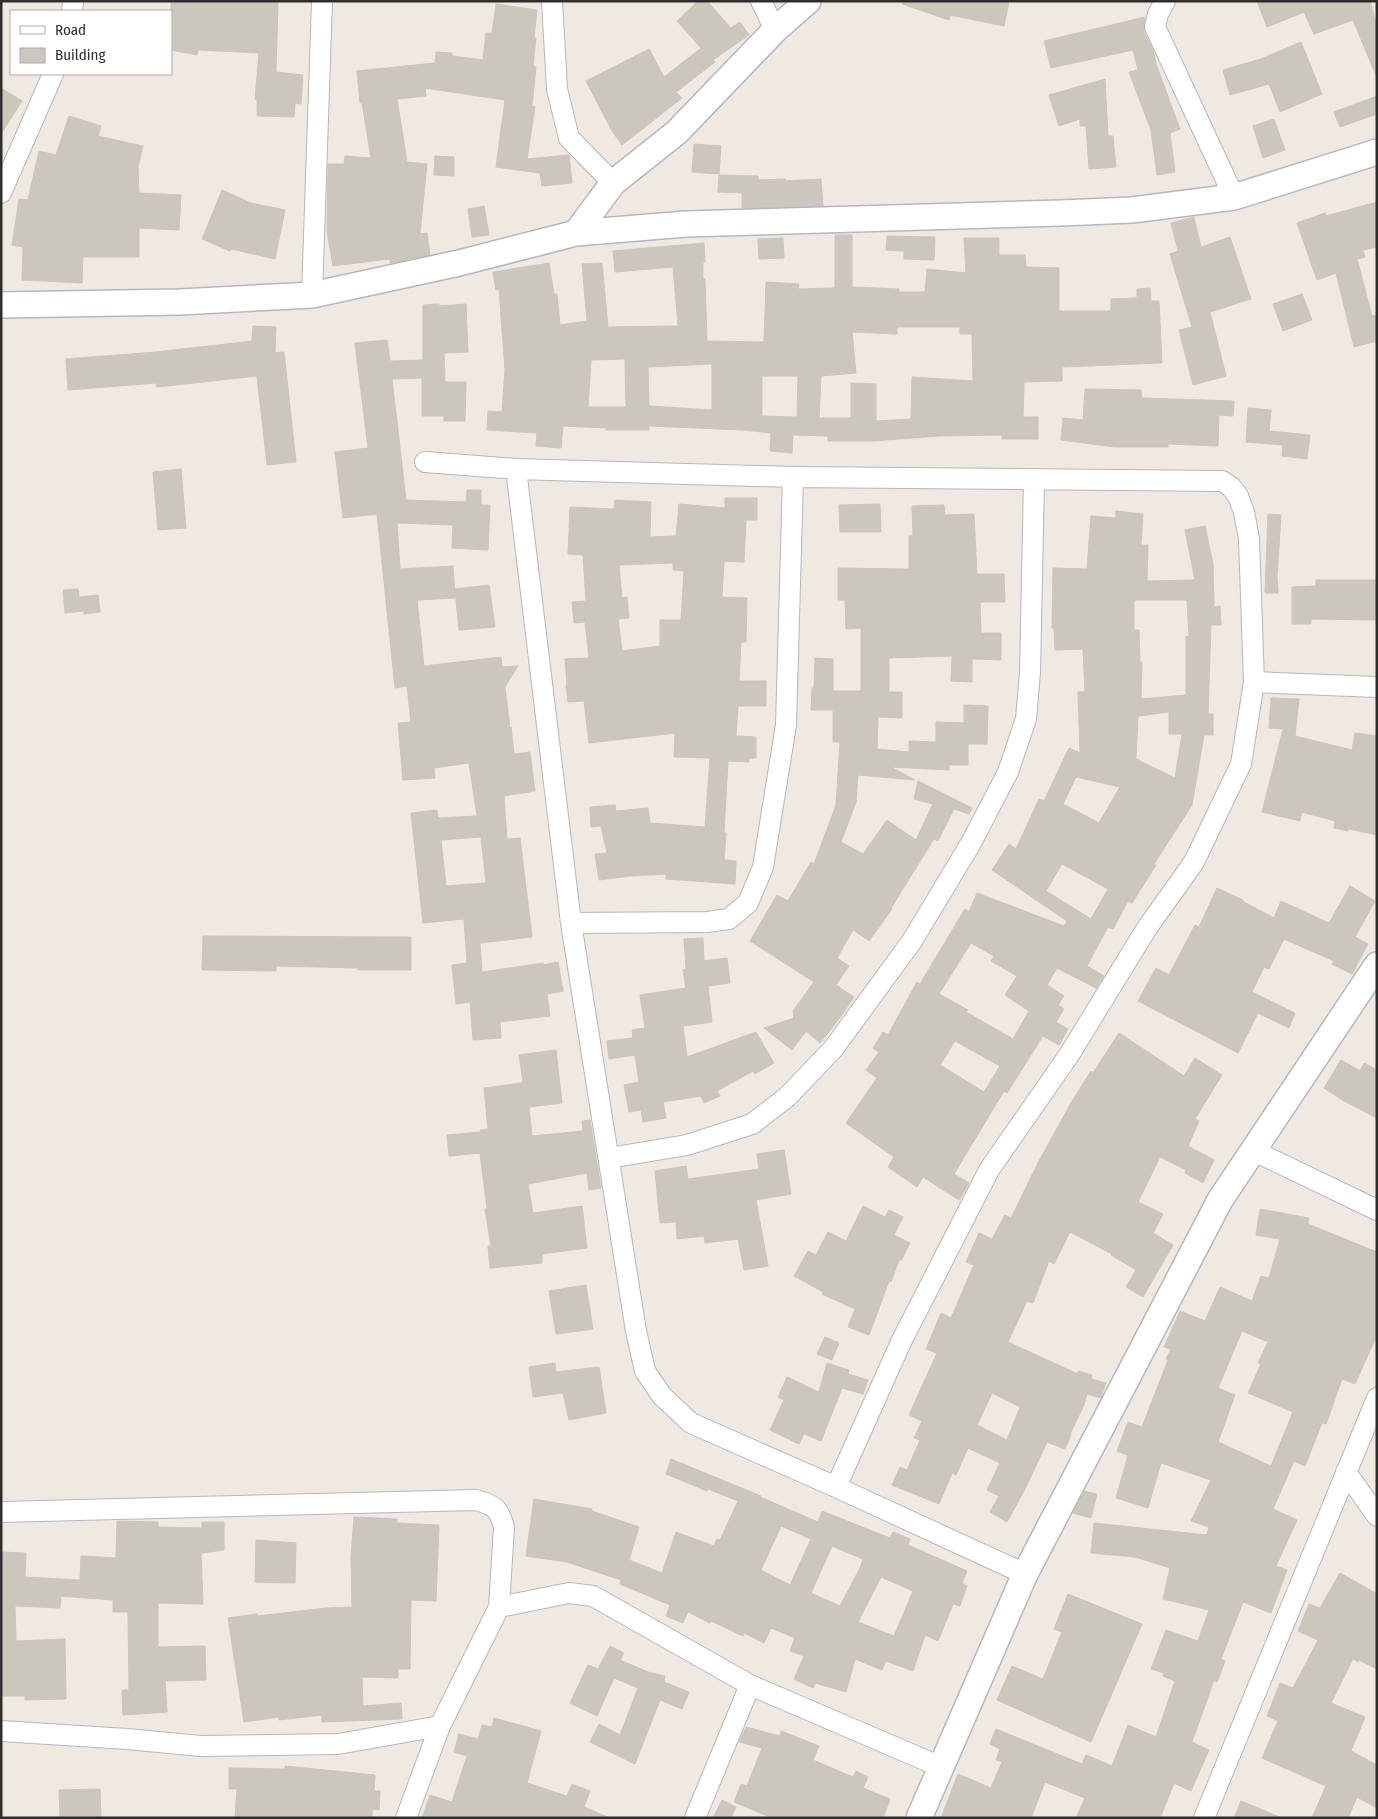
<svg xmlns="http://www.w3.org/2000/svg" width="1378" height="1819" font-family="'Fira Sans Condensed',sans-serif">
<rect width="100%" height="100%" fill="#efe9e1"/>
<path fill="#cbc7bf" stroke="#cbc5ba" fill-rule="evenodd" d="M171 1H278L276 72 303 75 301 104 295 103 294 117 257 116V100L255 99 259 53 198 50 197 55 171 50Z
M698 1H707L731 28 740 22 749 35 713 60 715 62 676 92 682 98 622 145 612 131 586 81 649 49 664 77 701 48 677 21Z
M902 1H1009L1004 26 950 15 949 20 902 4Z
M1257 1H1370L1377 26V78L1353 20 1314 34 1304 12 1267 27Z
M496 4 537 10 534 38H536L533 66 536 67 532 106 535 107 527 159 569 155 572 183 542 186 540 173 496 167 505 100 425 88 426 96 397 99 407 162 427 164 420 234 427 233 430 255 390 263V259L333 266 327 231 328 164H344L345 156 371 158 362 103H360L357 71 435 63 436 52 452 53V56L483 60 486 33H492Z
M1145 17 1144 32 1153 50 1156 64 1180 129 1170 133 1175 172 1157 175 1151 130 1129 72 1138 70 1133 50 1051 68 1044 41Z
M1301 42 1322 94 1280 112 1269 84 1230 95 1223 70 1261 59Z
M1105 79 1108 136H1113L1116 167 1089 169 1086 126H1080V119L1059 126 1049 95Z
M1 88 22 101 1 134Z
M1377 96V114L1340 127 1334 112Z
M69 116 101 126 98 136 143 146 138 167 139 193 181 195 179 230 139 228V257H83L82 283 22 280 23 247 12 245 19 199 28 200 39 151 56 155Z
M1274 119 1285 150 1263 158 1253 126Z
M694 144 721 146 719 174 692 172Z
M435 156 454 157V176L434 175Z
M719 175 758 176V180L785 179 786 181 821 179 823 206 742 208V193L718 192Z
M222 190 251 203 285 210 275 259 231 249 230 251 202 239Z
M1377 202V247L1363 250 1365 257 1357 259 1372 316 1377 315V341L1354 347 1336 273 1317 280 1297 223 1325 213 1326 216Z
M484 206 489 235 472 237 468 209Z
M1194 217 1201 247 1230 237 1251 299 1210 312 1226 376 1193 385 1179 330 1192 327 1170 254 1178 251 1171 223Z
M835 235H852V287L899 289V292H925L927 269 966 273 964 238H999V255H1025L1026 267 1059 268V311H1111V299L1137 298V289L1150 288 1151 301H1159L1162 363 1062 367V381L1024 382 1023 417H1038V439H1002V435L939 436 873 441H828V436L793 435 792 453 770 451 771 433 743 430 649 426V430H606V428L563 426 561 448 536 446 537 433 487 430 488 411 502 412 505 370 499 289 496 290 493 272 549 263 554 294H557L560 325 587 321 582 264 602 263 608 327 678 326 673 267 615 272 613 251 704 243 705 262H703V279H705L707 341 764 342 766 282 799 284 798 289 835 288ZM897 327H960V334H972L973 381 912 377 911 419 876 421V384L851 383V418H819L821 376 856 373 852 332 897 334ZM625 359 626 407H588L591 360ZM712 364V410L649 406 648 367ZM762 376H798L797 417 762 416Z
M887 236 935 237 934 260 904 259V251L886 250Z
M783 238 784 258 759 259 758 239Z
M1302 294 1312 320 1283 331 1273 304Z
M439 304V306L466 304 468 352 444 353 445 382H466L465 421H444V416H422V378L392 379 406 500 466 502 467 490H481V505H490L488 550 452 548 453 525 397 523 400 569 453 566 455 598 417 600 424 666 501 657 502 667 518 666 505 687 510 728 511 727 514 754 530 752 535 791 504 796 507 839 520 838 532 937 480 943 482 972 543 963V965L558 962 563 991 547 994 550 1016 500 1022 501 1038 473 1040 470 1002 456 1004 452 965 467 963 464 919 423 923 411 813 437 810 438 818 477 816 469 763 434 768 435 778 403 780 398 723 411 722 407 686 395 688 377 514 343 518 335 452 368 448 355 343 387 340 390 361 423 360V305ZM481 837 486 883 446 886 441 840Z
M253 326 276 327 275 353 284 352 296 462 267 465 257 376 157 387 156 383 68 390 66 359 156 352 252 341Z
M1085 389 1141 390 1142 398 1234 401 1233 416 1219 415 1218 446 1168 444V447H1115L1061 440 1063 418 1083 420Z
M1248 408 1271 410 1269 431 1310 435 1307 459 1282 456 1283 445 1246 442Z
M181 469 186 528 158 530 153 472Z
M725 498H757V520H746L744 562 724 561 722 597 747 598 746 642H741L739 681H766V706H738L736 736 756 737V758H749V762L728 761 724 833H726L724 860 736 861 735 884 666 879V874L630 876 599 880 595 854 607 853 601 826 591 827 590 807 615 805 616 811 648 808 650 823 705 827 710 758 674 757 675 733 589 743 584 701 568 702 566 686 567 685 565 659 589 658 585 622 574 623 572 602 586 601 583 555 568 554 570 507 614 509 615 500 651 502 650 537 676 536 679 504 725 508ZM673 563V570L684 571 681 620H660V646L622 651 618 619 629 618 627 597 622 598 619 565Z
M880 504 881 532H840L839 505Z
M944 505 945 515 974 514 977 574H1004L1005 602H980L981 633H1001V660L972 659V682L951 681 952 656 889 658V692H902V718L878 717 877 749 909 752V741L936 742V722L964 723V705L988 706 987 744H968V765H949V770L891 767 915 780 858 775 856 802 841 842 863 854 887 820 916 840 933 804 914 799 918 781 972 808 969 814 954 809 938 841 934 839 891 908 892 909 869 941 853 930 837 958 849 966 836 985 854 997 839 1019 820 1043 806 1031 792 1050 764 1028 794 1018 793 1011 814 982 750 941 777 895 788 901 811 862 814 864 836 805 840 742H833V710H811L812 688H814L815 658 833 659V691H861V628L846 629 845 600H838V568L909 569V536H913L912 506Z
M1116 511 1143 514 1141 545H1148L1147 581 1195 580 1185 530 1205 526 1213 564 1214 607 1220 606 1221 625H1211L1208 714H1213V735H1204L1192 805 1154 864 1156 865 1132 903 1128 901 1113 929 1108 927 1087 966 1104 976 1096 988 1057 968 1047 985 1064 996 1058 1005 1064 1009 1056 1022 1068 1029 1059 1045 1043 1036 1007 1093 1004 1091 954 1174 969 1183 959 1200 923 1177 917 1187 888 1167 894 1157 846 1123 877 1078 866 1070 879 1052 873 1048 883 1032 888 1035 917 982 920 984 965 909 969 912 977 893 1064 926 1067 921 992 870 1009 844 1016 849 1039 799 1044 801 1069 748 1080 753 1078 692H1085L1083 649 1055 650 1054 628H1052L1053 568 1087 569 1091 516 1116 518ZM1134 600H1187L1189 637 1186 636V695L1141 699 1142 662H1140L1139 630H1134ZM1169 712V734H1182L1175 778 1136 759 1138 716ZM1076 777 1120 787 1099 823 1063 804ZM1062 864 1108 889 1091 919 1046 891ZM971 943 994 956 991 961 1017 976 1005 995 1029 1011 1013 1039 966 1012 968 1010 939 994ZM955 1041 1000 1066 984 1092 940 1065Z
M1268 514 1281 515 1277 577 1278 593H1265Z
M1316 580H1377V620L1311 619V624H1292V587L1316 586Z
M489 585 495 627 459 630 455 589Z
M78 589 79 597 98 595 100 612 84 614V611L65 613 63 590Z
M1271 698 1299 699 1295 736 1352 750 1355 733 1377 736V835L1349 829 1348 831 1334 828 1335 821 1302 812 1300 821 1262 812 1283 729 1269 728Z
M1350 886 1375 901 1355 937 1368 944 1352 974 1332 964 1334 961 1284 939 1269 969 1264 967 1252 992 1295 1013 1289 1028 1258 1013 1238 1053 1138 1001 1156 968 1169 975 1195 925 1199 927 1217 888 1243 900 1242 901 1274 918 1281 901 1329 923Z
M203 936 411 937V970H358V968L276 966V971L202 970Z
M703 938 704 961 727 958 730 983 708 986 712 1022 683 1026 687 1057 756 1032 774 1063 755 1074 753 1071 717 1091 720 1096 704 1103 701 1096 663 1102 666 1118 643 1122 641 1110 629 1112 624 1085 639 1082 635 1055 609 1059 607 1041 633 1038 632 1030 645 1028 640 995 686 988 683 970 686 969 684 939Z
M1119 1033 1184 1076 1195 1058 1222 1075 1195 1119 1199 1121 1188 1146 1214 1160 1203 1183 1185 1173 1186 1170 1160 1157 1138 1202 1163 1214 1153 1233 1173 1245 1143 1297 1126 1287 1136 1270 1111 1255 1112 1254 1070 1232 1054 1264 1049 1261 1033 1303 1027 1301 1008 1342 1078 1374V1371L1092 1375 1091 1379 1106 1383 1102 1394 1101 1398 1087 1394 1084 1405 1070 1434 1071 1435 1065 1449 1047 1442 1025 1489 1007 1522 990 1512 999 1496 987 1490 1000 1463 968 1448 956 1475 952 1473 939 1504 892 1485 900 1467 907 1470 920 1440 914 1438 922 1421 909 1415 937 1353 926 1349 941 1313 951 1318 974 1265 966 1262 979 1233 992 1239 1005 1215 1011 1218 1039 1161 1071 1103 1091 1071 1093 1073ZM992 1393 1020 1407 1007 1440 977 1425Z
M556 1050 562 1103 529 1107 532 1136 583 1131 582 1121 590 1120 601 1188 589 1190 587 1173 528 1184 533 1213 582 1206 587 1248 542 1254V1263L490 1268 488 1246H491L485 1209H487L480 1153 449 1156 447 1135 481 1132 480 1130 488 1129 484 1088 521 1083 523 1082 519 1055Z
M1341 1060 1360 1071 1364 1063 1377 1070V1118L1344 1101 1324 1088Z
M784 1150 791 1194 756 1200 768 1266 744 1270 738 1239 705 1243 704 1236 677 1239 676 1222 660 1223 655 1171 686 1166 688 1179 759 1169 757 1154Z
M863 1206 885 1217 889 1210 903 1217 894 1235 910 1243 901 1261 899 1260 891 1282 889 1281 869 1335 848 1327 855 1309 822 1294 823 1292 794 1276 808 1251 816 1255 828 1232 846 1241Z
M1260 1209 1309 1218 1308 1224 1377 1252V1335L1355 1384 1342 1379 1326 1424 1322 1423 1305 1466 1294 1461 1273 1509 1297 1520 1276 1566 1287 1570 1271 1613 1243 1602 1221 1659 1225 1661 1222 1669 1217 1682 1214 1680 1192 1742 1209 1750 1191 1791 1174 1783 1160 1818H1076L1085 1798 1045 1782 1031 1818H941L958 1774 991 1788 1002 1762 996 1760 1000 1749 990 1744 996 1729 1082 1764 1086 1755 1112 1766 1128 1725 1156 1737 1175 1681 1163 1676 1164 1673 1151 1669 1166 1630 1198 1641 1209 1610 1163 1599 1170 1568 1135 1557 1091 1553 1094 1523 1207 1535 1209 1527 1191 1521 1211 1480 1161 1463 1148 1508 1116 1498 1128 1455 1117 1451 1128 1422 1142 1427 1168 1360 1166 1359 1171 1349 1164 1347 1180 1311 1205 1321 1220 1287 1252 1301 1261 1276 1269 1278 1280 1239 1256 1235ZM1242 1331 1268 1342 1258 1363 1261 1364 1248 1393 1293 1412 1271 1466 1218 1442 1235 1395 1218 1388Z
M586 1285 593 1329 556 1334 549 1291Z
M825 1337 839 1343 832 1360 817 1354Z
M555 1363 556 1372 599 1367 606 1413 569 1420 563 1393 533 1397 529 1367Z
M827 1363 849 1370 848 1374 868 1380 863 1394 842 1388 821 1441 804 1434 799 1444 770 1430 784 1400 778 1397 787 1377 819 1392Z
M671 1459 761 1496 760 1497 818 1522 822 1511 890 1538 893 1532 910 1539 908 1545 967 1571 962 1583 967 1586 960 1606 953 1604 938 1641 925 1635 913 1671 886 1661 882 1670 855 1659 846 1692 815 1683 813 1688 794 1679 804 1656 790 1651 795 1638 771 1628 764 1643 744 1633 743 1636 711 1621 710 1623 688 1612 683 1623 666 1616 670 1605 620 1584 621 1580 567 1562 526 1556 534 1499 592 1509V1511L639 1527 629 1560 662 1573 676 1532 714 1546 717 1539 720 1540 738 1501 708 1489 707 1491 666 1474ZM781 1526 811 1539 790 1585 761 1570ZM832 1546 863 1559 860 1568 840 1606 811 1593ZM881 1577 913 1591 894 1636 858 1622Z
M1084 1491 1097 1494 1091 1518 1073 1513Z
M354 1517 397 1519V1523L439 1525 436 1601 411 1600 410 1669H398V1678L362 1677 363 1706 401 1703 402 1719 322 1722V1715L279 1720V1717L244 1722 228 1618 257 1614V1616L327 1608 352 1607 351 1557Z
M117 1521 158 1522V1527L202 1528V1522H224V1550L201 1553 203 1604 158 1603V1647L205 1646 206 1680 165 1681 167 1712 123 1715 122 1690H129L128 1612H113V1600L61 1596 60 1608 15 1606 16 1641 65 1639 66 1699 25 1700V1696H1V1552L26 1553 25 1577 80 1580 81 1556 116 1558Z
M256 1540 296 1543 295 1583 255 1582Z
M1340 1573 1377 1594V1669L1359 1660 1358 1662 1353 1659 1331 1703 1365 1717 1351 1751 1377 1765V1808L1357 1797 1348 1818H1312L1326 1786 1262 1758 1278 1721 1267 1716 1280 1683 1293 1688 1318 1640 1298 1631 1309 1604 1320 1608Z
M1068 1594 1142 1624 1091 1742 997 1700 1012 1666 1043 1679 1062 1632 1054 1629Z
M610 1646 624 1653 620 1660 648 1672 665 1676 664 1682 689 1692 682 1709 660 1700 635 1764 590 1742 599 1724 620 1735 638 1688 614 1678 597 1716 570 1703 588 1665 598 1669Z
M494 1718 541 1731 527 1783 567 1796 572 1784 590 1791 584 1807 610 1818H422L430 1795 452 1802 467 1756 454 1752 459 1734 478 1739 482 1725 492 1727Z
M746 1727 780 1736 781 1731 819 1746 813 1760 853 1777 856 1771 868 1777 863 1788 890 1799 883 1818H772L734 1802 741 1784 747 1786 762 1748 739 1742Z
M285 1766 375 1775 374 1791H380L379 1810 372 1809V1818H235L237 1789H229V1768L285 1769Z
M100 1789 101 1818H60L59 1790Z
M722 1800 736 1807 731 1818H713Z
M1241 1801 1282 1818H1234Z"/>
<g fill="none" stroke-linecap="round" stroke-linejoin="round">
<g stroke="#b4b7c1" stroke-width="22">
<path id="minor" d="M552 1 557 89 569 138 613 183
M761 1 775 30
M1165 1 1158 14 1155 27 1234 197
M72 11 73 1
M1 193 53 74
M312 295 322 1
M425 462 516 469 793 477 1222 481 1231 487 1238 496 1244 512 1249 539 1254 682 1241 764 1194 862 1147 928 1069 1055 989 1170 901 1342 836 1487
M516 469 571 923 636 1331 645 1371 662 1396 691 1423 836 1487 1025 1574
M1254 682 1377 687
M571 923 707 922 729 919 748 903 763 867 786 725 793 477
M1254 1151 1377 1210
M609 1158 687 1145 752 1124 787 1097 833 1049 912 941 971 843 1008 772 1026 719 1030 672 1034 481
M1346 1472 1377 1516
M1 1512 476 1500C494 1505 499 1508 504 1527L499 1607 440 1726 406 1818
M499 1607 569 1593 593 1596 750 1685 941 1767
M1 1731 127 1739 201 1746 338 1744 440 1726
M695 1818 750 1685
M1204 1818 1377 1398"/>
</g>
<g stroke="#b4b7c1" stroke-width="28">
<path id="tertiary" d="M576 233 613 183 677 132 775 30 808 1
M1 305 180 302 312 295 459 263 576 233 686 224 1061 213 1132 210 1234 197 1377 152
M919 1818 1025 1574 1220 1200 1377 965"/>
</g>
<use href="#minor" stroke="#fff" stroke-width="20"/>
<use href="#tertiary" stroke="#fff" stroke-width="25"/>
</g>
<rect width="1378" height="1819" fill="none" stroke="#2e2e2e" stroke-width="5"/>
<rect x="10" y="10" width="162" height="65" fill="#ffffff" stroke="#ababab"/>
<rect x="20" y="26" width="25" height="8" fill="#ffffff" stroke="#ababab"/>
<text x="55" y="35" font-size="15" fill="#2e2e2e">Road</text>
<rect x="20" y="48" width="25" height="15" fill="#cbc7bf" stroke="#ababab"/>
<text x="55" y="60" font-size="15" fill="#2e2e2e">Building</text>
</svg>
